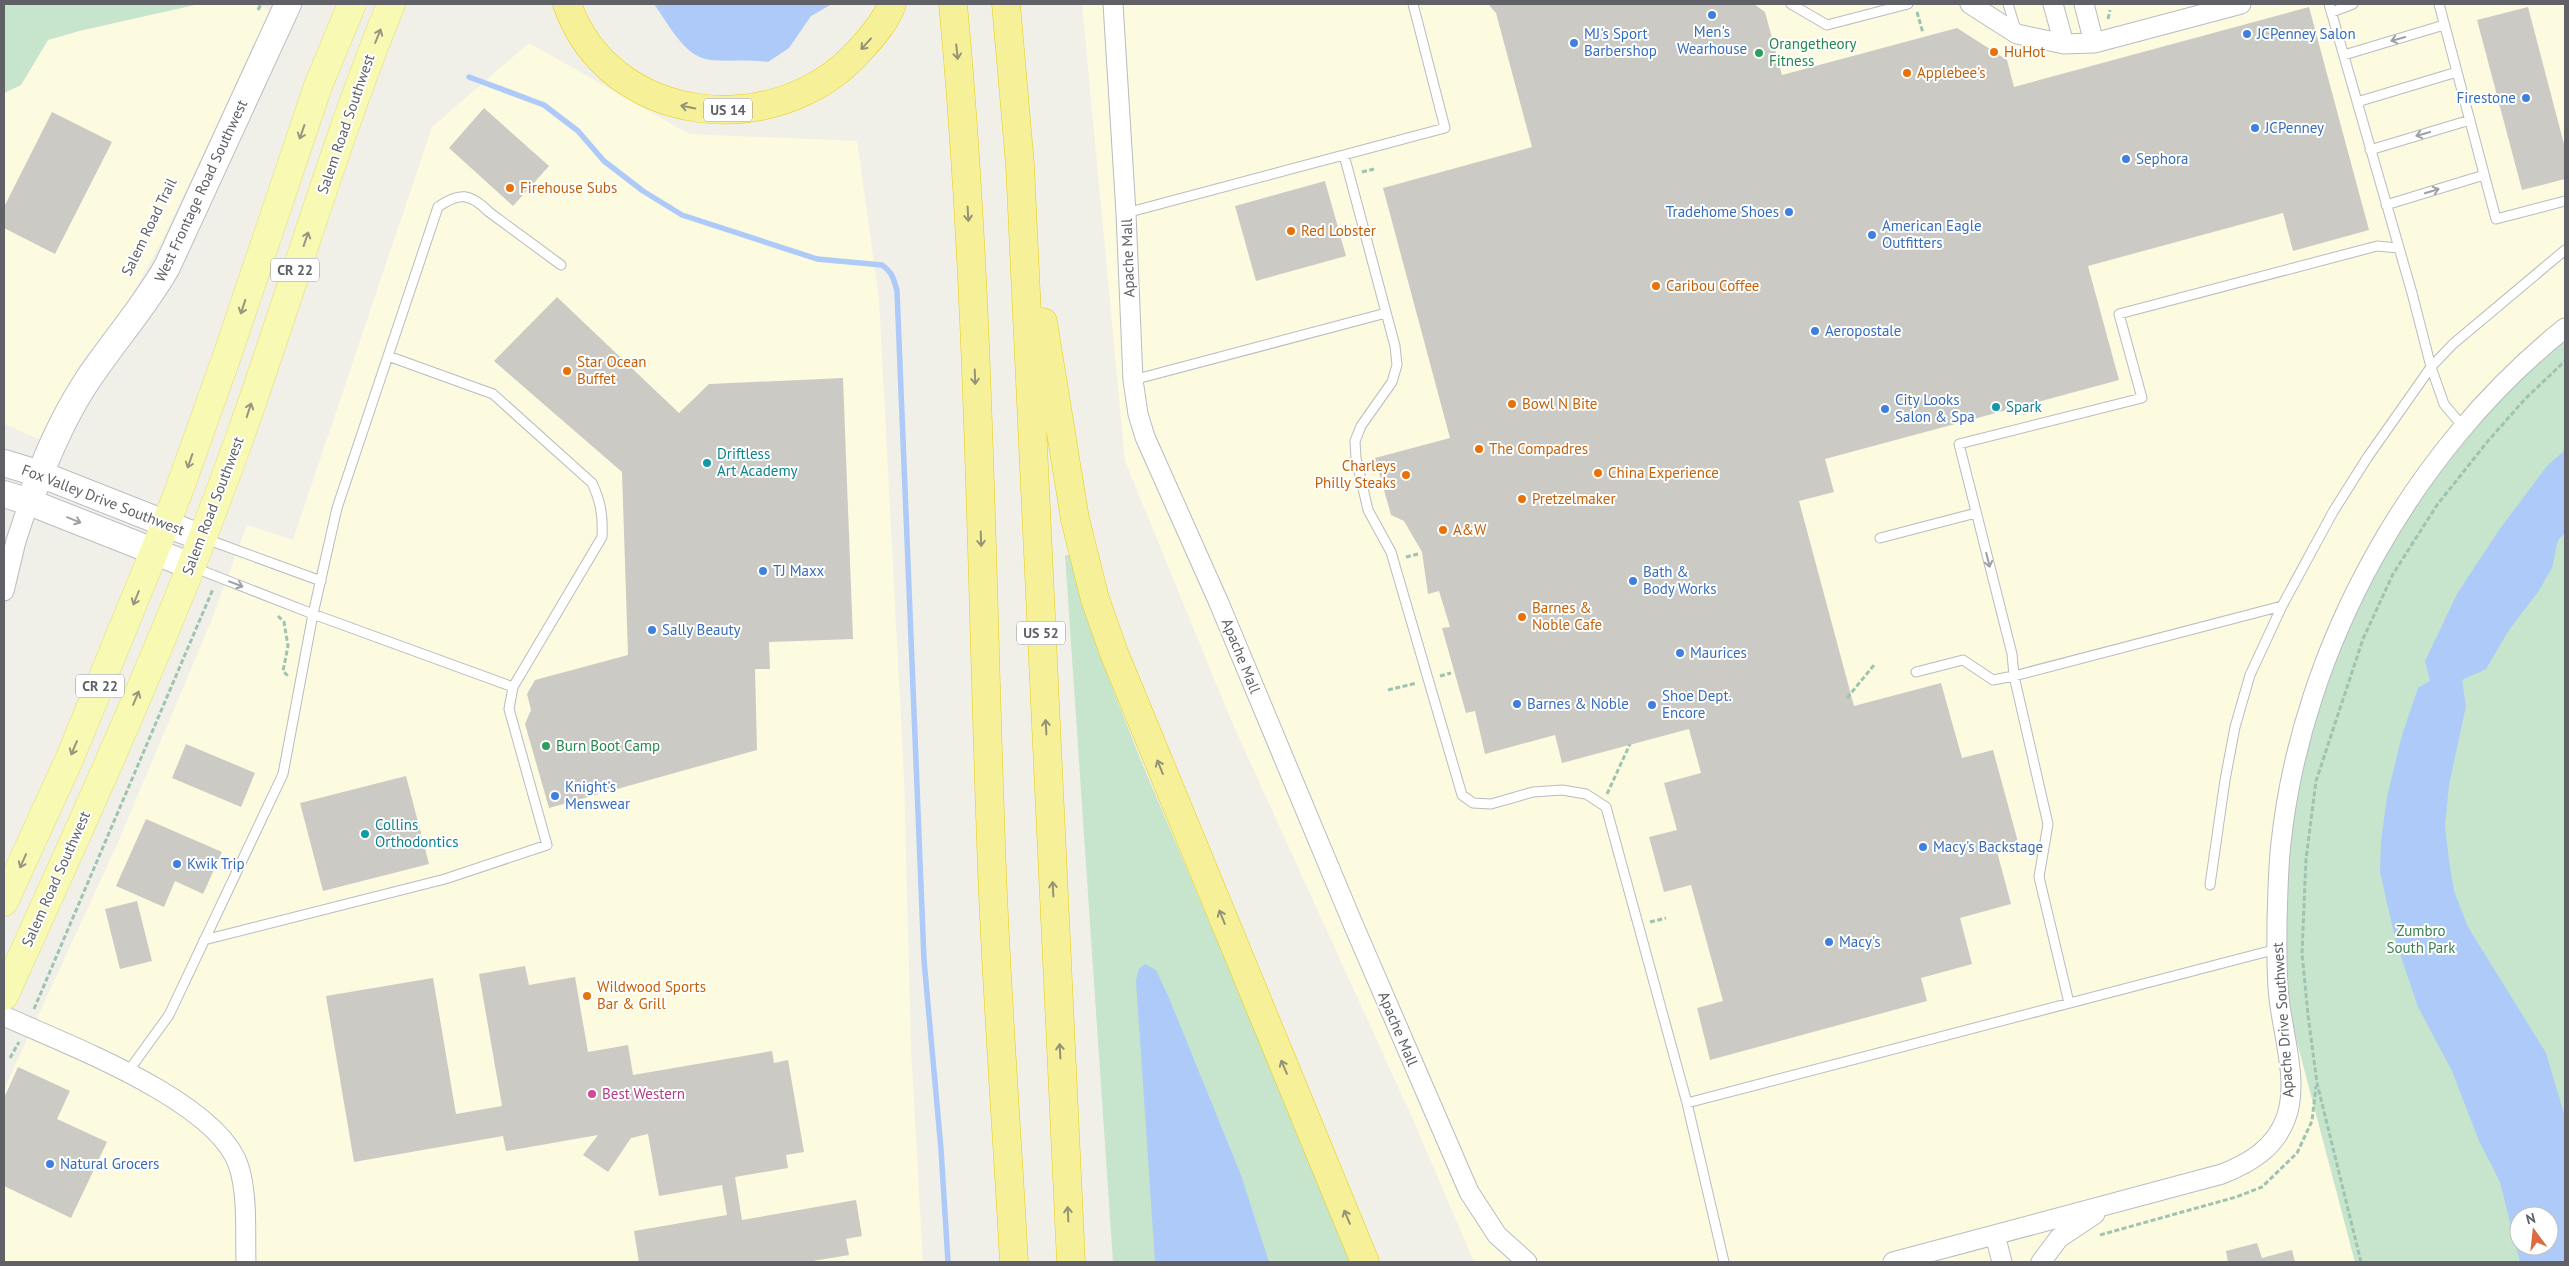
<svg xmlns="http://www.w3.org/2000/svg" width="2569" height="1266" font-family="'PT Sans',sans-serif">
<rect width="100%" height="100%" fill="#f0f0e8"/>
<path fill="#fcfbe0" d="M199 4H256L271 11 161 243 125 307 80 364 39 439 4 424V93L21 85 48 40 79 31Z
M1082 4H2565V327L2277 966 2355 1262H1474L1415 1124 1231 720 1125 461Z
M529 43 689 134 857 141 879 299 904 778 911 1050 923 1262H4V1090L116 847 210 624 247 525 293 540 432 127Z"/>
<path fill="#c6e5cc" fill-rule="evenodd" d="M4 4H199L79 31 48 40 21 85 4 93Z
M2565 327V1262H2355L2277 966 2280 842 2327 658 2401 512ZM2519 1216H2549V1246H2519Z
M1065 555H1073L1100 656 1139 756 1353 1262H1113Z"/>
<path fill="#aecaf9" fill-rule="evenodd" d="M654 4H832L811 16 789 48 768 62C748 59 729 62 710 60 684 57 668 23 654 4Z
M2565 450V533L2558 540 2552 568 2538 592 2509 630 2486 669 2462 680 2466 706 2449 785 2445 826 2449 860 2454 891 2468 927 2546 1053 2565 1117V1262H2520L2500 1182 2479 1141 2452 1071 2418 1007 2396 942 2380 872 2381 841 2387 797 2402 735 2418 688 2430 681 2425 661 2457 594 2499 530 2547 466ZM2519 1216H2549V1246H2519Z
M1145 964 1156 970 1169 998 1241 1175 1269 1262H1155L1136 980 1139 969Z"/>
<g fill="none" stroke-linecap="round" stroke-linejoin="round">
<path stroke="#aecaf9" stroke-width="5.5" d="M469 77 544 105 578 131 604 161 643 191 682 215 817 259 882 265C892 272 894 279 897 291L924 960 941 1149 948 1262"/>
</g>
<path fill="#cccac4" d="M1488 4H1754L1765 12 1782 75 1957 28 2007 60 2014 87 2309 7 2369 230 2293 251 2283 213 2088 266 2119 380 1825 459 1834 492 1799 501 1854 706 1941 683 1962 758 1993 750 2018 842 1996 848 2011 904 1960 918 1972 964 1921 978 1927 1001 1710 1060 1697 1008 1723 1001 1691 885 1664 892 1649 837 1677 830 1664 783 1701 773 1689 729 1562 763 1555 735 1485 754 1475 711 1466 713 1442 628 1450 627 1439 591 1428 594 1422 552 1404 521 1391 515 1375 458 1450 438 1383 188 1532 147 1496 13Z
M2528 7 2565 148V179L2522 190 2477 20Z
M484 108 549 166 513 206 449 148Z
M52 112 112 142 55 254 4 228V207Z
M1325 181 1346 256 1256 281 1235 206Z
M557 297 679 413 709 384 843 378 853 639 769 642 770 669H755L757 750 549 808 525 724 531 710 527 694 535 680 628 655 622 472 494 361Z
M186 744 255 773 241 807 172 778Z
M406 776 429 864 323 891 300 803Z
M146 819 222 852 203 894 175 881 164 907 116 886Z
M137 901 152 961 120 969 105 909Z
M525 966 529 985 575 977 588 1052 628 1045 633 1075 772 1051 774 1063 788 1060 804 1152 786 1155 788 1168 735 1177 742 1220 856 1200 862 1236 846 1239 849 1255 807 1262H639L634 1231 727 1215 722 1185 659 1196 648 1134 631 1138 608 1172 583 1155 598 1135 506 1151 503 1136 354 1162 326 996 433 978 456 1114 502 1106 479 974Z
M18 1067 70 1091 57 1119 107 1142 71 1218 4 1186V1098Z
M2257 1243 2262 1258 2292 1250 2295 1262H2228L2226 1251Z"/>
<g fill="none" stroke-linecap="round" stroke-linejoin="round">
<g stroke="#b9bbc0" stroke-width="11">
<path id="lane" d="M1791 4 1827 25 1908 4
M2008 4 2016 30
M2329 4 2412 293 2431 367 2444 404 2464 428
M2439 4 2496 219 2565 201
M2332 12 2353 4
M2344 55 2444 25
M2357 102 2457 72
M2370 150 2470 120
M1344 155 1395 346 1397 365 1392 382 1361 426 1355 441 1356 458 1368 510 1391 552 1462 795 1473 803 1491 804 1533 792 1562 790 1586 794 1606 807 1687 1103 1724 1262
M2386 205 2484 175
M1126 213 1445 128 1413 4
M1133 380 1386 313
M1880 538 1976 513
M206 539 321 581
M195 568 313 614 513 687
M2282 606 2014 676 2012 654 1959 444 2142 398 2119 314 2377 246 2398 248
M1916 672 1963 660 1993 680 2014 676 2048 824 2039 877 2069 1003
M2210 885 2225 780 2235 727 2250 675 2282 606 2333 512 2367 458 2431 367 2453 344 2565 250
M204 940 445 879 547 845 509 709 513 687 602 537C603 516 601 502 592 483L493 394 388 356
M127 1073 169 1015 283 774 313 614 337 508 438 207C459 192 470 193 489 212L561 265
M1687 1103 2277 949"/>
</g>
<g stroke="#b9bbc0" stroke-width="21">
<path id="street" d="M1113 4 1126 213 1133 380 1138 414 1145 437 1219 603 1353 924 1469 1192 1497 1235 1527 1262
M1970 4 2017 34 2064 44 2094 43 2241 4
M2053 4 2064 44
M2084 4 2094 43
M4 591 16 541 29 502
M4 1016C65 1044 219 1101 239 1167 248 1197 245 1232 246 1262
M1995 1235 2002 1262
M1893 1262 2222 1174C2250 1163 2275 1148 2286 1118 2299 1082 2283 1036 2279 998 2276 972 2277 946 2277 920 2278 895 2278 868 2281 843 2302 647 2412 450 2565 328
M2041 1262 2059 1238 2095 1214"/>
</g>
<g stroke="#bbbcc2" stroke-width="28">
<path id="secondary" d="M4 463 40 474 202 538
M4 494 29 502 191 566
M29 502C45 461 61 421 85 384 111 344 143 309 167 267L288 4"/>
</g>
<g stroke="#e8dd68" stroke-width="29">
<path id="primary" d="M4 902 69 760 177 496 227 356 318 86 352 4
M4 996C88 811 173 625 241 434 292 291 334 144 391 4"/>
</g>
<g stroke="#e8cd10" stroke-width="29">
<path id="highway" d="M567 4C610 127 778 143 860 50 872 37 886 21 892 4
M953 4C980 291 981 582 992 870 997 1001 1007 1132 1014 1262
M1006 4 1020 165 1071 1262
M1043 322 1075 519 1095 599 1114 653 1365 1262"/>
</g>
<path stroke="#9ec3b0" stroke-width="3" stroke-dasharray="5 2.5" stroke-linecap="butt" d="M258 10 261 4
M1917 12 1923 33
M2108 19 2110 10
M1362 172 1374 169
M2023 407 2024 415
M1406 557 1418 554
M278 616 284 622 288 646 283 671 288 676
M1440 676 1451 673
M1388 690 1417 683
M1847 698 1874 665
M1607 794 1630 744
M1650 922 1666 918
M34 1009 213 589
M10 1058 19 1042
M2100 1235 2236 1197 2262 1187 2297 1153 2312 1121 2316 1086
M2361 1262 2317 1083 2308 1015 2302 953 2306 859 2316 781 2363 639 2393 574 2437 505 2488 441 2525 399 2565 361"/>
<use href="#lane" stroke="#fff" stroke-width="9"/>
<use href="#street" stroke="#fff" stroke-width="19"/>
<use href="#secondary" stroke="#fff" stroke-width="26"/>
<use href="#primary" stroke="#f8fab3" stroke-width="28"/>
<use href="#highway" stroke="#f6f098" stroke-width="28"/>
</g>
<defs><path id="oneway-shaft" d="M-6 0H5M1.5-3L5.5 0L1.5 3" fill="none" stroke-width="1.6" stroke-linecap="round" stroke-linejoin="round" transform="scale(1.25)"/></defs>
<g stroke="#959782">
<use href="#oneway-shaft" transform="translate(378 36) rotate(-68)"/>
<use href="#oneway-shaft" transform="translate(302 132) rotate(109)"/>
<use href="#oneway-shaft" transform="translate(306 239) rotate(-71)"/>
<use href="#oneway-shaft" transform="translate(243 307) rotate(108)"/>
<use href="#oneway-shaft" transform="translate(249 410) rotate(-72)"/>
<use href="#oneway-shaft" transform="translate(190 461) rotate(109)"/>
<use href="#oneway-shaft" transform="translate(136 598) rotate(112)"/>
<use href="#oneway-shaft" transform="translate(136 698) rotate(-67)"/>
<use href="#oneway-shaft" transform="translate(74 748) rotate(113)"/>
<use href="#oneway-shaft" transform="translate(23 861) rotate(114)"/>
</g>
<g stroke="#9fa0a4">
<use href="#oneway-shaft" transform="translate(2398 39) rotate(164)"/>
<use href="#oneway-shaft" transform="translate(2423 134) rotate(164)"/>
<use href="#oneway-shaft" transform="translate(2432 191) rotate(-17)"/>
<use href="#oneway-shaft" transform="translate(74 520) rotate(22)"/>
<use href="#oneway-shaft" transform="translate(1988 560) rotate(76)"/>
<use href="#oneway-shaft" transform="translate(236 584) rotate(21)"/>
</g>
<g stroke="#949378">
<use href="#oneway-shaft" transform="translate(866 44) rotate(132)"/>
<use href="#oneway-shaft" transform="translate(957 52) rotate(84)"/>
<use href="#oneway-shaft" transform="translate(688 107) rotate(-169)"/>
<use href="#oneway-shaft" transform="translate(968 214) rotate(87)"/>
<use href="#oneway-shaft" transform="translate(975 377) rotate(88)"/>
<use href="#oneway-shaft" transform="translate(981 539) rotate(88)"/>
<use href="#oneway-shaft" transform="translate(1046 727) rotate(-93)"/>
<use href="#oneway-shaft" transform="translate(1160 767) rotate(-112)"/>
<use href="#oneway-shaft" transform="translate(1053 889) rotate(-93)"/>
<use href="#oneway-shaft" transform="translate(1222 917) rotate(-112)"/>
<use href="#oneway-shaft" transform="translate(1060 1051) rotate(-93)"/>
<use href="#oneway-shaft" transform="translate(1284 1067) rotate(-113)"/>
<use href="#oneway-shaft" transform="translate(1068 1214) rotate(-93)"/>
<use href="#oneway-shaft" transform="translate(1347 1217) rotate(-113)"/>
</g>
<g fill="#3f7fe0" stroke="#fff" stroke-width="2">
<circle cx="1712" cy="15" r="5"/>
<circle cx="2247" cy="34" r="5"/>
<circle cx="1574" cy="43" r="5"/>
<circle cx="2526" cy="98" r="5"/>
<circle cx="2255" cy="128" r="5"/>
<circle cx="2126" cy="159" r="5"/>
<circle cx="1789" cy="212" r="5"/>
<circle cx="1872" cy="235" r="5"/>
<circle cx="1815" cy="331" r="5"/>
<circle cx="1885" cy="409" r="5"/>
<circle cx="763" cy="571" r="5"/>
<circle cx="1633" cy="581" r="5"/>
<circle cx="652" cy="630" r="5"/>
<circle cx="1680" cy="653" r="5"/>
<circle cx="1517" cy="704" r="5"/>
<circle cx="1652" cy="705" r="5"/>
<circle cx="555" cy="796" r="5"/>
<circle cx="1923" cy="847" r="5"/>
<circle cx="177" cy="864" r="5"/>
<circle cx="1829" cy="942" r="5"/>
<circle cx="50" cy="1164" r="5"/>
</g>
<g fill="#e8710a" stroke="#fff" stroke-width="2">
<circle cx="1994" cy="52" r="5"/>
<circle cx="1907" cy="73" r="5"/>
<circle cx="510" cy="188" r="5"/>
<circle cx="1291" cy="231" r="5"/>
<circle cx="1656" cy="286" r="5"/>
<circle cx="567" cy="371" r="5"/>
<circle cx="1512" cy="404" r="5"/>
<circle cx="1479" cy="449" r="5"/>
<circle cx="1598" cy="473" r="5"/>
<circle cx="1406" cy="475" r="5"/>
<circle cx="1522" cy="499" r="5"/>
<circle cx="1443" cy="530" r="5"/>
<circle cx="1522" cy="617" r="5"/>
<circle cx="587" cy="996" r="5"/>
</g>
<g fill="#2e9e5b" stroke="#fff" stroke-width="2">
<circle cx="1759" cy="53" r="5"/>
<circle cx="546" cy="746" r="5"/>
</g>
<g fill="#0f9aa8" stroke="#fff" stroke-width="2">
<circle cx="1996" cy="407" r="5"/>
<circle cx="707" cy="463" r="5"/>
<circle cx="365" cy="834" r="5"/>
</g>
<circle fill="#d1479c" stroke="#fff" stroke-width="2" cx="592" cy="1094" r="5"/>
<g text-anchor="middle" stroke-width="4" stroke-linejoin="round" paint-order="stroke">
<g fill="#fff" stroke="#8f9095" stroke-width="1">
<rect x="704" y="98.5" width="48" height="23" rx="4"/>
<rect x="271" y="258.5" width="48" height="23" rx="4"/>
<rect x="1017" y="621.5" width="48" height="23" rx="4"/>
<rect x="76" y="674.5" width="48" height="23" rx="4"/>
</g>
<g font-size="14" font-weight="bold" fill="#5f6167">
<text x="728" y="115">US 14</text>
<text x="295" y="275">CR 22</text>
<text x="1041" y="638">US 52</text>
<text x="100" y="691">CR 22</text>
</g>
<g font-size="15" fill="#366cbe" stroke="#fff" text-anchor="start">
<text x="1712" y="37" text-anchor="middle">Men's<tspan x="1712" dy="17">Wearhouse</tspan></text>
<text x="1584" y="39">MJ's Sport<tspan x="1584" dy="17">Barbershop</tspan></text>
<text x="2257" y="39">JCPenney Salon</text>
<text x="2516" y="103" text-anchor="end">Firestone</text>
<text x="2265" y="133">JCPenney</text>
<text x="2136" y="164">Sephora</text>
<text x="1779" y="217" text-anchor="end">Tradehome Shoes</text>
<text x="1882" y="231">American Eagle<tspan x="1882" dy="17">Outfitters</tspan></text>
<text x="1825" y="336">Aeropostale</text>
<text x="1895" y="405">City Looks<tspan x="1895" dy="17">Salon &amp; Spa</tspan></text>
<text x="773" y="576">TJ Maxx</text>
<text x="1643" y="577">Bath &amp;<tspan x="1643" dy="17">Body Works</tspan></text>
<text x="662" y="635">Sally Beauty</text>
<text x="1690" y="658">Maurices</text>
<text x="1662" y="701">Shoe Dept.<tspan x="1662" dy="17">Encore</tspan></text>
<text x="1527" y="709">Barnes &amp; Noble</text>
<text x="565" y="792">Knight's<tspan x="565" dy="17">Menswear</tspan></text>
<text x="1933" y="852">Macy's Backstage</text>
<text x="187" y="869">Kwik Trip</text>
<text x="1839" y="947">Macy's</text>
<text x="60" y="1169">Natural Grocers</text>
</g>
<g font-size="15" fill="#27864d" stroke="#fff" text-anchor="start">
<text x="1769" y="49">Orangetheory<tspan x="1769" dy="17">Fitness</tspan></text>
<text x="556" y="751">Burn Boot Camp</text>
</g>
<g font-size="15" fill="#c56008" stroke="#fff" text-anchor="start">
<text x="2004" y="57">HuHot</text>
<text x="1917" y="78">Applebee's</text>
<text x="520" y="193">Firehouse Subs</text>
<text x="1301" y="236">Red Lobster</text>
<text x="1666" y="291">Caribou Coffee</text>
<text x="577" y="367">Star Ocean<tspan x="577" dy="17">Buffet</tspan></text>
<text x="1522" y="409">Bowl N Bite</text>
<text x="1489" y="454">The Compadres</text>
<text x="1396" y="471" text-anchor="end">Charleys<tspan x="1396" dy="17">Philly Steaks</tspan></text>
<text x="1608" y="478">China Experience</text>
<text x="1532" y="504">Pretzelmaker</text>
<text x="1453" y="535">A&amp;W</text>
<text x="1532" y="613">Barnes &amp;<tspan x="1532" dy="17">Noble Cafe</tspan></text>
<text x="597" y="992">Wildwood Sports<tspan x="597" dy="17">Bar &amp; Grill</tspan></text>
</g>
<g font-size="15" fill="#5f6167" stroke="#fff">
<text transform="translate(346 124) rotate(-71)" y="5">Salem Road Southwest</text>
<text transform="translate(201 191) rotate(-65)" y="5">West Frontage Road Southwest</text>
<text transform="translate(149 227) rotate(-64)" y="5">Salem Road Trail</text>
<text transform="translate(1128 258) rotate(-92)" y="5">Apache Mall</text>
<text transform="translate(103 500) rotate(21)" y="5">Fox Valley Drive Southwest</text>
<text transform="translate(213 506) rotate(-69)" y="5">Salem Road Southwest</text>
<text transform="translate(1241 656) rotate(68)" y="5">Apache Mall</text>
<text transform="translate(56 879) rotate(-66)" y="5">Salem Road Southwest</text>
<text transform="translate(2283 1020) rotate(-94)" y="5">Apache Drive Southwest</text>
<text transform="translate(1398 1029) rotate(67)" y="5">Apache Mall</text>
</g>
<g font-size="15" fill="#0d838f" stroke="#fff" text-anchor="start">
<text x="2006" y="412">Spark</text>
<text x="717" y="459">Driftless<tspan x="717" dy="17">Art Academy</tspan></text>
<text x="375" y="830">Collins<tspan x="375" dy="17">Orthodontics</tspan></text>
</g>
<g font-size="15" fill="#3b814c" stroke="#fff">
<text x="2421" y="936">Zumbro<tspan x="2421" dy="17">South Park</tspan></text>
</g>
<g font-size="15" fill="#b23c85" stroke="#fff" text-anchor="start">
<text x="602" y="1099">Best Western</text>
</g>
</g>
<rect width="2569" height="1266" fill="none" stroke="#5f6167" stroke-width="10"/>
<g transform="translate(2534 1231) rotate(345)"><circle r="24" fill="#ffffff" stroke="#bfc0c2"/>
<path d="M0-4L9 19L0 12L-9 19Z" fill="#de6a3f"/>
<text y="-8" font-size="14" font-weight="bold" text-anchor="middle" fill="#5f6167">N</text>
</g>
</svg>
